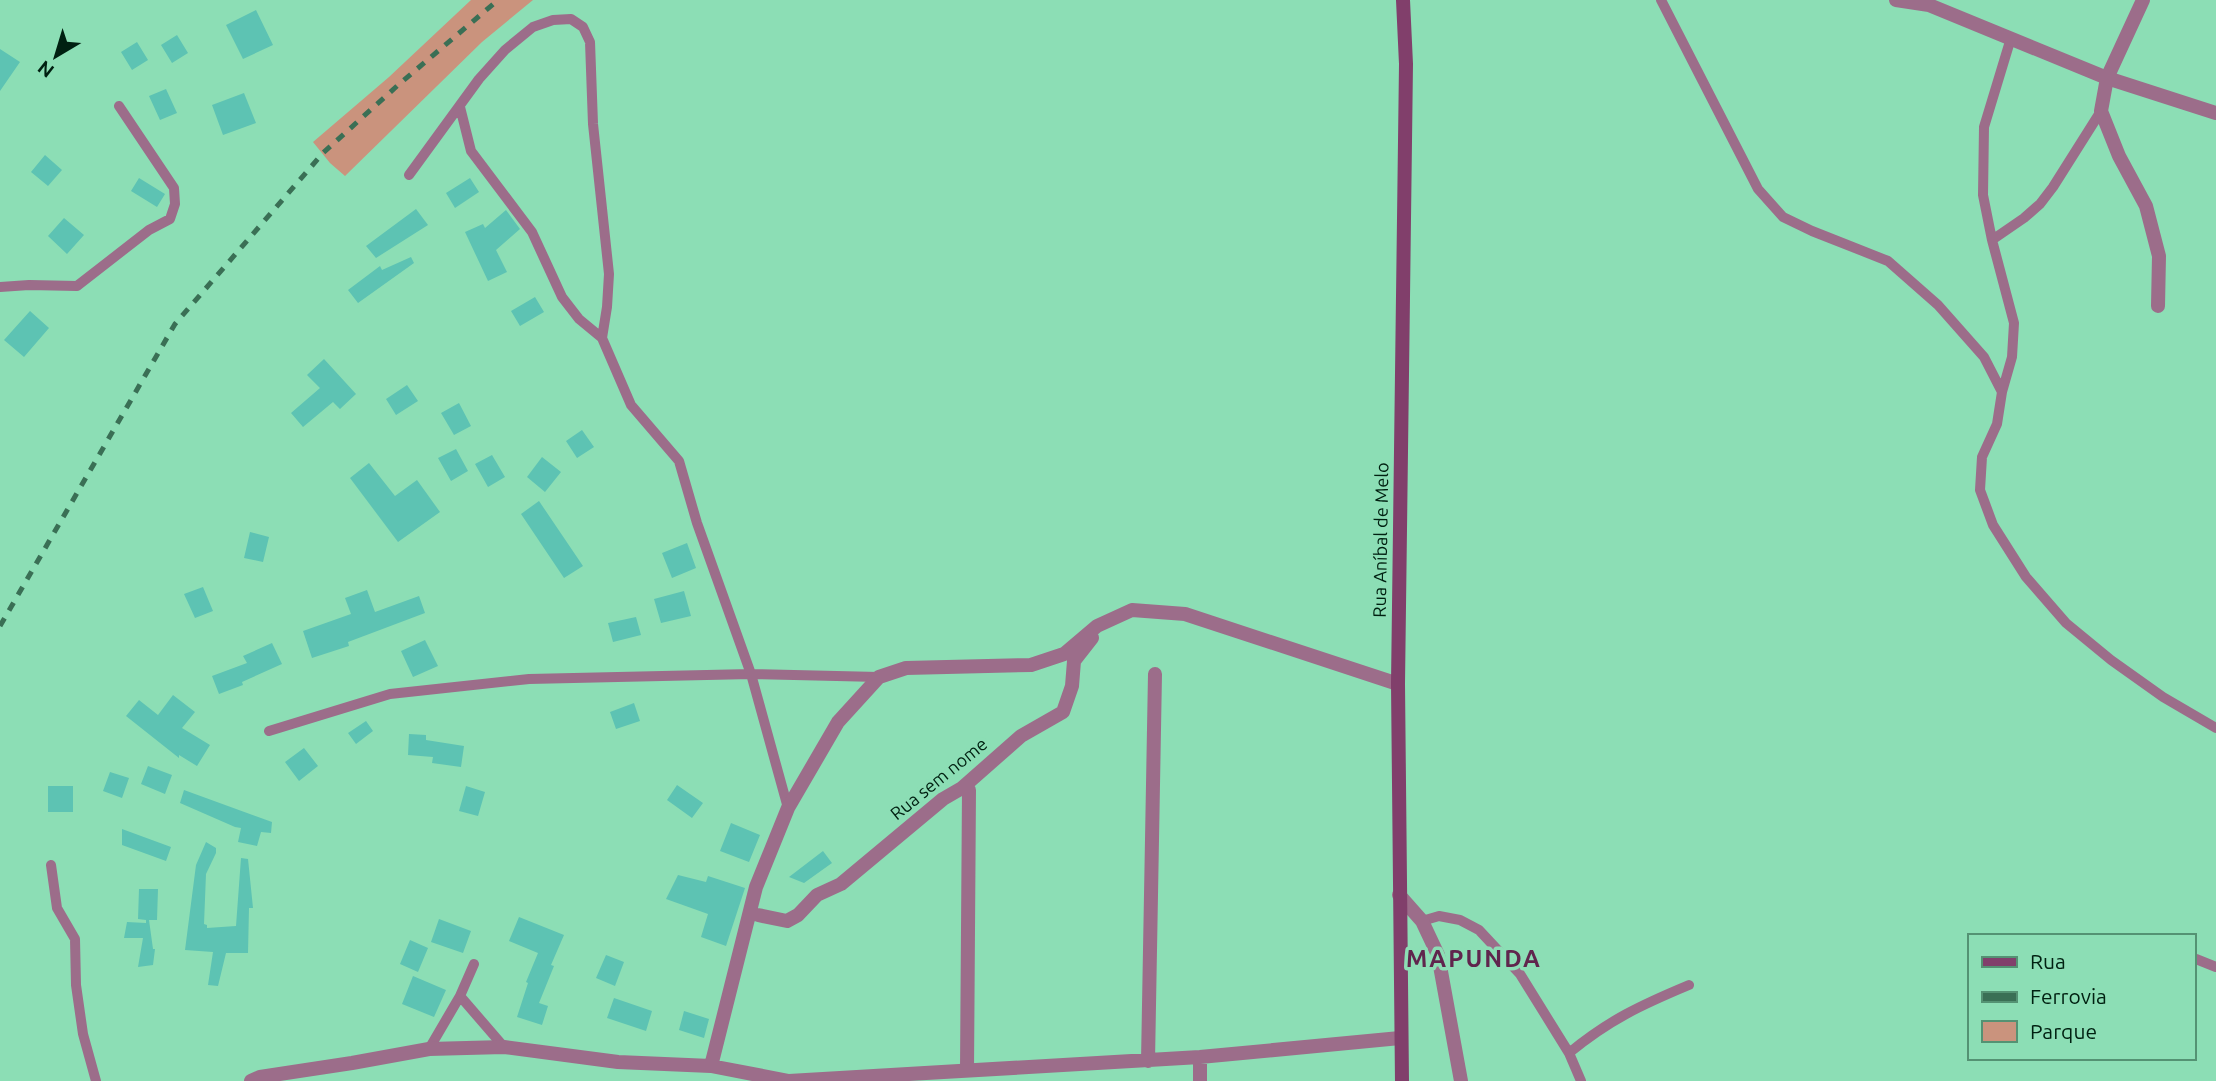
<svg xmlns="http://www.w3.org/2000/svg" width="2216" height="1081" font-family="Ubuntu,sans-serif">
<rect width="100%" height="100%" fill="#8cdeb5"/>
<path fill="#ca937d" d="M471 0H533L482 42 345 176 330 163 313 142 389 77Z"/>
<path fill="#5dc3b3" d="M256 10 273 45 243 59 226 25Z
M177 35 188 53 172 63 161 45Z
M137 42 148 60 132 70 121 52Z
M0 49 20 62 0 91Z
M166 89 177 113 160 120 149 96Z
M244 93 256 123 223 135 212 105Z
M45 155 62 170 48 186 31 172Z
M139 178 165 194 157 207 131 191Z
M470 178 479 192 455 208 446 193Z
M416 209 428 225 376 258 366 246Z
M506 210 520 229 496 250 507 272 488 281 465 232 483 224 485 228Z
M64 218 84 235 67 254 48 236Z
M411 257 414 263 358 303 348 290 380 266 382 270Z
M535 297 544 312 520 326 511 311Z
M30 311 49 328 24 357 4 340Z
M324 359 356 394 340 409 333 402 303 427 291 413 320 388 307 375Z
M407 385 418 401 396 415 386 399Z
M459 403 471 426 454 435 441 413Z
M582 430 594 447 577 458 566 441Z
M456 449 468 471 451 481 438 458Z
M492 455 505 477 488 487 475 464Z
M542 457 561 472 545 492 527 477Z
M369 463 395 496 417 480 440 512 398 542 350 478Z
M539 501 583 566 564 578 521 514Z
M250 532 269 537 263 562 244 558Z
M687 543 696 568 672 578 662 553Z
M203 587 213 611 195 618 184 594Z
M367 590 375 612 419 596 425 613 348 642 349 646 312 658 303 631 351 614 345 598Z
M684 591 691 616 661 623 654 599Z
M636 617 641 635 613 642 608 623Z
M425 640 438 666 413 677 401 651Z
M272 643 282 664 242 682 243 685 219 694 212 676 247 663 243 656Z
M173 695 195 712 182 728 210 745 197 766 179 755V758L126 716 139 700 158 715Z
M634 703 640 721 616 729 610 712Z
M366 721 373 731 356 744 348 733Z
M409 734 426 735V740L464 746 461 767 432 763 433 757 408 755Z
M304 748 318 766 299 781 285 762Z
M148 766 172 775 165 794 141 784Z
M110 772 129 778 122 798 103 791Z
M677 785 703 803 692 818 667 800Z
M48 786H73V812H48Z
M466 786 485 792 478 816 459 811Z
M184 790 272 822 271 833 261 832 257 846 238 842 241 828 235 827 180 803Z
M731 823 760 835 749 862 720 851Z
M122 829 171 847 166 861 122 845Z
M206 842 216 848V853L206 874 204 924 207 925V928L236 926 241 858 248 859 253 908H249L248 953H226L218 986 208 985 213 952 185 950 196 865Z
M823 851 832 863 804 883 789 877Z
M678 875 706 882 708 876 745 888 726 946 701 937 708 914 666 899Z
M139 889H158L157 920H149L153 949H155L153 965 138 967 143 938H124L127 922 146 923V920L138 919Z
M519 917 564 935 551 965 554 966 539 1003 548 1006 542 1025 517 1017 528 983 526 982 538 953 509 941Z
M439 919 471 931 463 953 431 942Z
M410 940 428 948 418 972 400 964Z
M606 955 624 962 615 986 596 978Z
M413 976 446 990 434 1017 402 1004Z
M614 998 652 1011 646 1031 607 1018Z
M684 1011 709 1019 704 1038 679 1030Z"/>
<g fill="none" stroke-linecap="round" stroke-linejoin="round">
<path stroke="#9c6d8a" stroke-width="10" d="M1661 0 1758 189 1783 217 1812 231 1888 261 1938 305 1984 357 2002 392
M2011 38 1984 127 1983 195 1992 240 2014 323 2012 357 2002 392 1997 424 1982 457 1980 490 1993 525 2026 577 2066 623 2111 660 2163 697 2216 728
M409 175 479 79 505 50 533 27 553 20 571 19 583 27 590 42 593 124 609 274 607 307 602 338 579 319 562 297 532 232 471 151 460 107
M1992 240 2024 218 2040 204 2053 187 2101 111
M0 287 29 285 77 286 149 230 170 219 175 204 174 188 119 106
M602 338 631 405 679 461 697 523 751 674 788 808
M269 731 390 694 529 679 751 674 879 677
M51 865 57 908 75 939 76 985 83 1034 96 1081
M1422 921 1439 916 1460 920 1479 930 1520 974 1569 1053 1581 1081
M2196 959 2216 967
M460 996 504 1047
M429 1049 460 996 474 964
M1569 1053C1609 1020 1641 1005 1689 985"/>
<path stroke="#9c6d8a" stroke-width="14" d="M1896 0 1929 5 2107 78 2216 113
M2143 0 2107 78 2101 111 2119 156 2146 206 2159 256 2158 306
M1398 684 1185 614 1132 610 1097 626 1064 654 1031 665 906 668 879 677 838 722 788 808 756 887 711 1066 789 1081 1200 1057 1400 1038
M1399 895 1422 921 1438 955 1461 1081
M758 915 787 921 798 915 817 895 841 884 943 799 962 788 1021 736 1063 712 1072 686 1074 661 1092 638
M1200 1057V1081
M1148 1061 1155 674
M967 1070 969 790
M251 1081 260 1077 352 1063 429 1049 504 1047 618 1062 711 1066"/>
<path stroke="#813f6b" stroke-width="14" d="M1402 1081 1398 684 1406 64 1403 0"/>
<path stroke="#3a6f55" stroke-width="5" stroke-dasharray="9 9" stroke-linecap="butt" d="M0 626 175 324 323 153 397 86 498 0"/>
</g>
<g text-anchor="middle" stroke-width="7" stroke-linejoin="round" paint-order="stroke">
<g font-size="18" fill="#002011" stroke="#8cdeb5">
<text transform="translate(1381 540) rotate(-89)" y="6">Rua Aníbal de Melo</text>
<text transform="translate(939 779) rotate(-39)" y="6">Rua sem nome</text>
</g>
<g font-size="24" font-weight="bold" letter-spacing="2" fill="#60254d" stroke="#8cdeb5">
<text x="1474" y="967">MAPUNDA</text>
</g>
</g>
<rect x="1968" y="934" width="228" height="126" fill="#8cdeb5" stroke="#549273" stroke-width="2"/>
<rect x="1982" y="957" width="35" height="10" fill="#813f6b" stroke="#549273" stroke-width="2"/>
<text x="2030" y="969" font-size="21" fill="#002011">Rua</text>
<rect x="1982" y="992" width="35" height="10" fill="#3a6f55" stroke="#549273" stroke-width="2"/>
<text x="2030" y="1004" font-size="21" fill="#002011">Ferrovia</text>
<rect x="1982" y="1021" width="35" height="21" fill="#ca937d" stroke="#549273" stroke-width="2"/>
<text x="2030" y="1039" font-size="21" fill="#002011">Parque</text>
<g transform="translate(56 56) rotate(218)" stroke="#8cdeb5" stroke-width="5" paint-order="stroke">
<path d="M0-5L12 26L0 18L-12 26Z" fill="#002011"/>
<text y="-10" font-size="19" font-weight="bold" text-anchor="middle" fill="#002011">N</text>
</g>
</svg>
